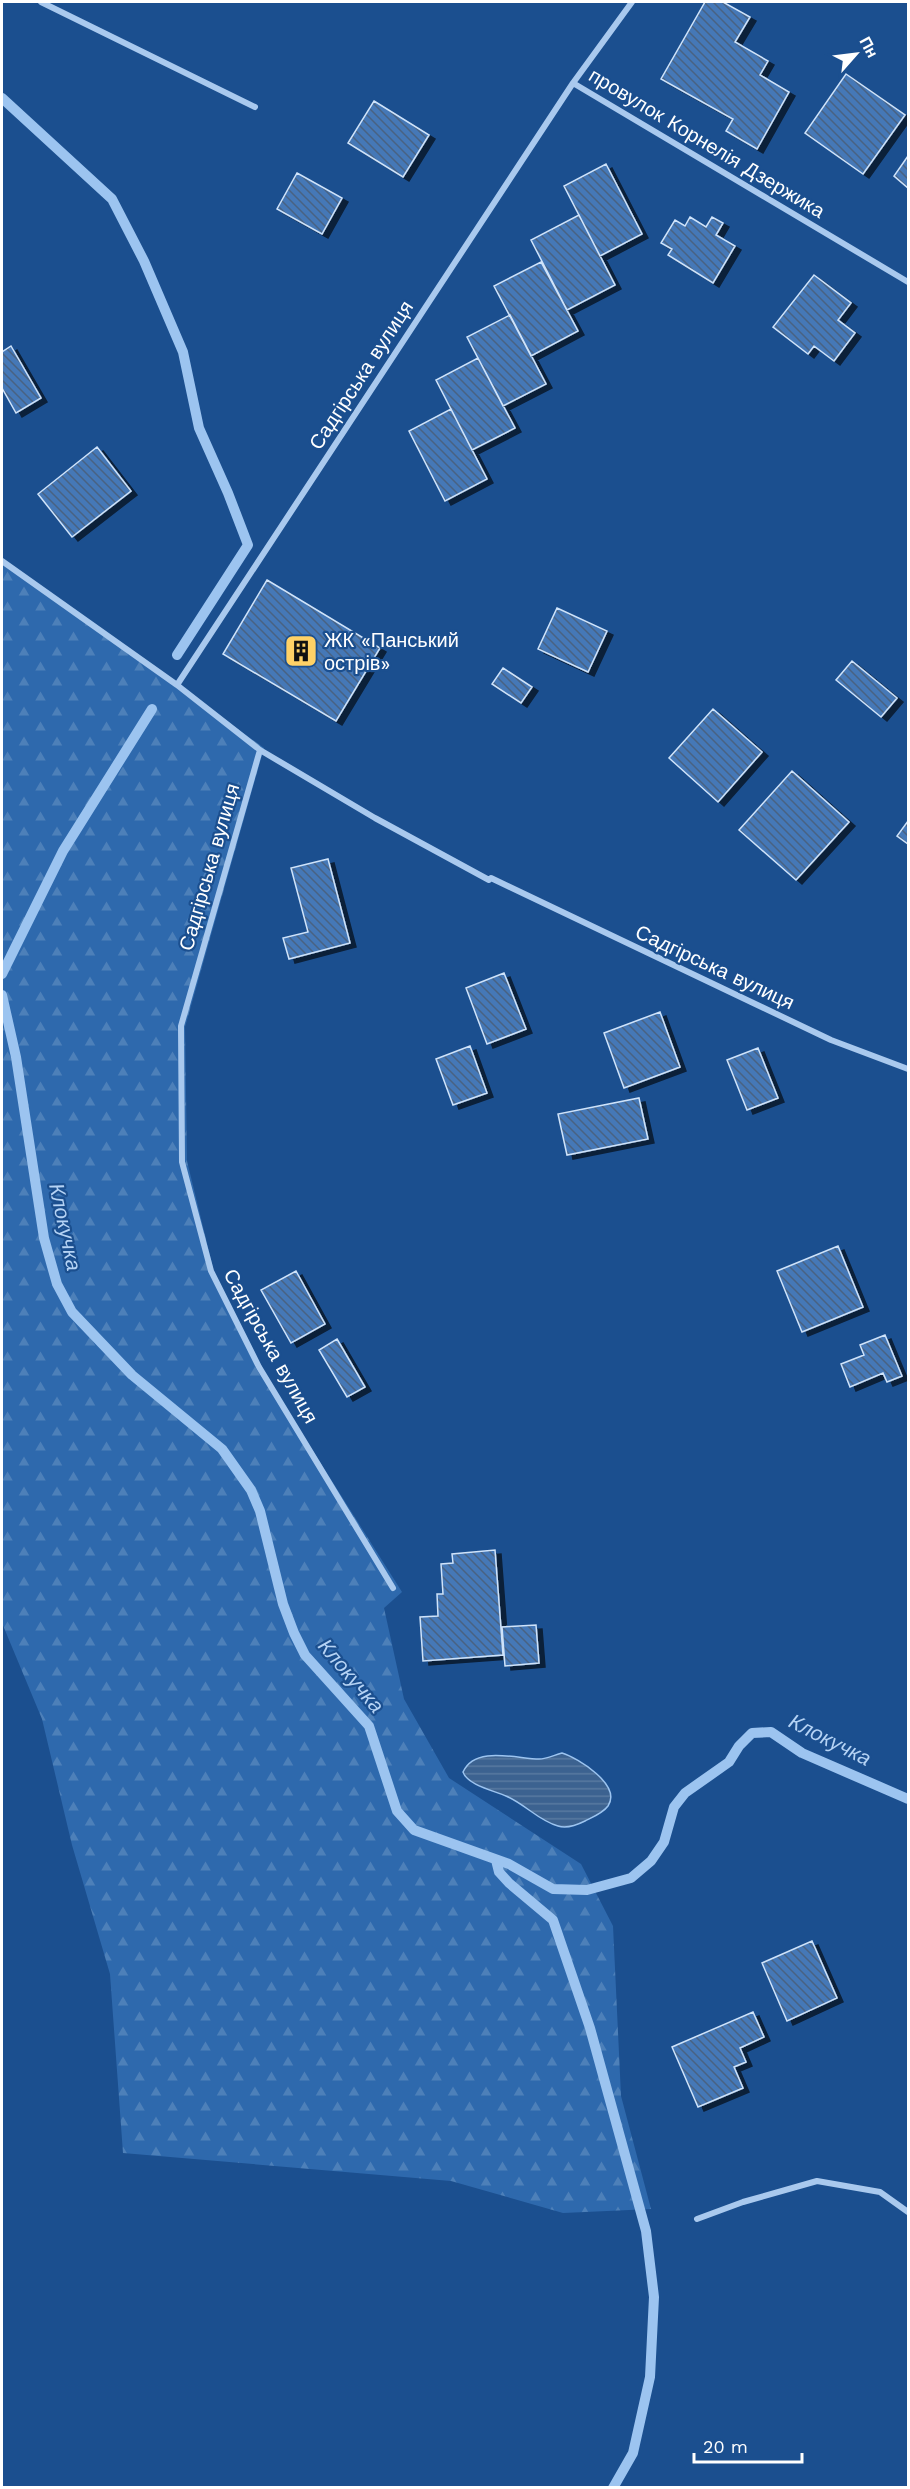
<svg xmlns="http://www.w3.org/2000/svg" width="910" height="2489" font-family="'Work Sans',sans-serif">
<defs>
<pattern id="forest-firs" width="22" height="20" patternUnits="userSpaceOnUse" patternTransform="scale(1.5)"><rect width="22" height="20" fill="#2e69ad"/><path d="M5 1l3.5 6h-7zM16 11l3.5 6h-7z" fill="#4d80b9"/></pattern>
<pattern id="water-rules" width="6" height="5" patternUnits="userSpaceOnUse" patternTransform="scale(1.5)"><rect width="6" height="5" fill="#3c6290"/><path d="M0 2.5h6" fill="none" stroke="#597aa1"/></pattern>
<pattern id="building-back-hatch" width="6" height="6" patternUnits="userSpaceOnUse" patternTransform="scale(1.5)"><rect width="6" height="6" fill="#4478b7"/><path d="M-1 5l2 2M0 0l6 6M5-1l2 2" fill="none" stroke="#486282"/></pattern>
<filter id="shadow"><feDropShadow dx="6" dy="4" stdDeviation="0" flood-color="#0009"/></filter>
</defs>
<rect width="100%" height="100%" fill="#1b4f8f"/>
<path fill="url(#forest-firs)" d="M3 560 264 748 185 1027 187 1161 214 1272 260 1367 402 1592 384 1608 404 1699 449 1778 581 1864 613 1926 621 2096 651 2209 563 2213 451 2181 123 2153 110 1974 72 1845 42 1719 2 1623Z"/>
<path fill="url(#water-rules)" stroke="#9cc4f0" stroke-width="1.5" d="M562 1753C578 1758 622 1785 608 1806 603 1813 593 1817 585 1821 577 1825 567 1829 558 1826 539 1821 525 1804 506 1796 495 1791 467 1785 463 1772 475 1745 518 1759 539 1759 547 1759 554 1755 562 1753Z"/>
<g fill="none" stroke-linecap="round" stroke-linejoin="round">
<path stroke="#9cc4f0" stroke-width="10" d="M2 98 112 199 144 261 183 352 199 428 228 493 248 545 177 655
M2 974 63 851 152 709
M2 995 16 1057 44 1238 57 1284 72 1312 132 1375 222 1449 251 1490 260 1511 283 1604 294 1633 305 1655 369 1726 397 1811 414 1830 509 1864 553 1889 587 1890 631 1878 651 1861 664 1842 674 1807 685 1793 729 1762 739 1746 752 1733 771 1732 802 1753 908 1799
M496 1860 499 1872 509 1883 553 1920 590 2028 646 2231 654 2297 650 2377 633 2453 613 2488"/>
</g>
<path fill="url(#building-back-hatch)" stroke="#cfe3fa" stroke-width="1.5" filter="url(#shadow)" d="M705 2H723L750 17 735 42 768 61 760 75 789 92 757 149 726 131 733 119 661 79Z
M846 74 905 115 863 174 805 133Z
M374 101 429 135 403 177 348 143Z
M908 156V188L894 176Z
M606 164 642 234 600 256 564 186Z
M297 173 342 198 322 234 277 209Z
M579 215 615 285 567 310 531 240Z
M690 217 706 227 712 217 723 223 716 235 735 246 713 283 668 255 672 249 661 243 675 220 685 226Z
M541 262 578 331 531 356 494 286Z
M814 275 851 303 838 320 855 333 834 361 814 346 808 354 773 327Z
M510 315 546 384 503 406 467 337Z
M11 346 41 398 16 413 2 388V352Z
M478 358 515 428 472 450 436 380Z
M451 409 487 479 445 501 409 431Z
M97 447 131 491 72 537 38 494Z
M267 580 380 648 336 721 223 654Z
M557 608 607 631 588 672 538 649Z
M852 661 897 698 881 717 836 680Z
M503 668 532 687 521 703 492 684Z
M713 709 762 752 718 802 669 758Z
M792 771 849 822 796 880 739 830Z
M908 821V844L897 836Z
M328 859 350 943 289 959 283 938 308 932 291 868Z
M504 973 526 1029 487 1044 466 988Z
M660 1012 680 1067 624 1088 604 1033Z
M470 1046 487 1093 453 1105 436 1059Z
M758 1048 778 1098 747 1110 727 1060Z
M639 1098 648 1139 567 1155 558 1114Z
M838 1246 863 1307 802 1332 777 1271Z
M296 1271 325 1324 291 1343 261 1290Z
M885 1335 902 1376 887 1382 883 1373 850 1387 841 1364 864 1355 860 1345Z
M337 1339 365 1387 347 1397 319 1350Z
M495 1550 503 1655 423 1661 420 1617 438 1616 437 1594H443L441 1564 453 1563 452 1554Z
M536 1625 539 1663 505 1666 502 1627Z
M812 1941 837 1998 787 2021 762 1963Z
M753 2012 764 2037 740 2048 746 2062 734 2067 743 2088 698 2107 672 2047Z"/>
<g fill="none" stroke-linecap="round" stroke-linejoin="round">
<path stroke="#a9c9ee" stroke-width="6" d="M41 2 255 107
M632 2 573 83 908 282
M2 561 177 685 260 750 375 818 489 880 491 878 831 1040 908 1069
M177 685 573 83
M260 750 181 1026 182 1162 211 1271 259 1367 393 1588
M697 2219 743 2202 817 2181 880 2192 908 2212"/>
</g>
<defs>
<g id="building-square" transform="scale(1.725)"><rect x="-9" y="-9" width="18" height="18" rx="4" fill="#ffd166" stroke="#1b4f8f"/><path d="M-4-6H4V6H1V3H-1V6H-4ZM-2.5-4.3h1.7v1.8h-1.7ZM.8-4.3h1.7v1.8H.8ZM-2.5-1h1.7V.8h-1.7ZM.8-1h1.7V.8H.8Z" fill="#111"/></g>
</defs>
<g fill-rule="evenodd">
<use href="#building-square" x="301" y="651"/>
</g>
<g text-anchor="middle" stroke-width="4.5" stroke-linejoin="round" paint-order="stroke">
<g font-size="20" fill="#fff" stroke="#1b4f8f">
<text transform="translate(707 143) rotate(31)" y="7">провулок Корнелія Дзержика</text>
<text transform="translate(361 375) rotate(-57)" y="7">Садгірська вулиця</text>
<text transform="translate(209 867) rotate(-74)" y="7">Садгірська вулиця</text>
<text transform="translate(715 967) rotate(25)" y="7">Садгірська вулиця</text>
<text transform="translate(271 1346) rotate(61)" y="7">Садгірська вулиця</text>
</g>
<g font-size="20" fill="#fff" stroke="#1b4f8f" text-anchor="start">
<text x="324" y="647">ЖК «Панський<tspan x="324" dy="23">острів»</tspan></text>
</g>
<g font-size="21" font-style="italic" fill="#b5d3f5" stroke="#1b4f8f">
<text transform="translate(65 1227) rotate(78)" y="7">Клокучка</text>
<text transform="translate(351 1676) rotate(50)" y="7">Клокучка</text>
<text transform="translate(830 1740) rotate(27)" y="7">Клокучка</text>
</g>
</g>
<rect width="910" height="2489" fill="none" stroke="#ffffff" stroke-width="6"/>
<g transform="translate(856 54) rotate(62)" stroke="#1b4f8f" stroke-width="4.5" paint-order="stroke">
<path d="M0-4.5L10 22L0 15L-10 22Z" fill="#ffffff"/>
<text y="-9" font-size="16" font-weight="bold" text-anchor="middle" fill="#ffffff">Пн</text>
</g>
<path d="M694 2453v9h108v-9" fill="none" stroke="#ffffff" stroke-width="3"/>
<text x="703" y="2453" font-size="18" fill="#ffffff" stroke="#1b4f8f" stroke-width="4.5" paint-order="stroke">20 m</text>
</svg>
